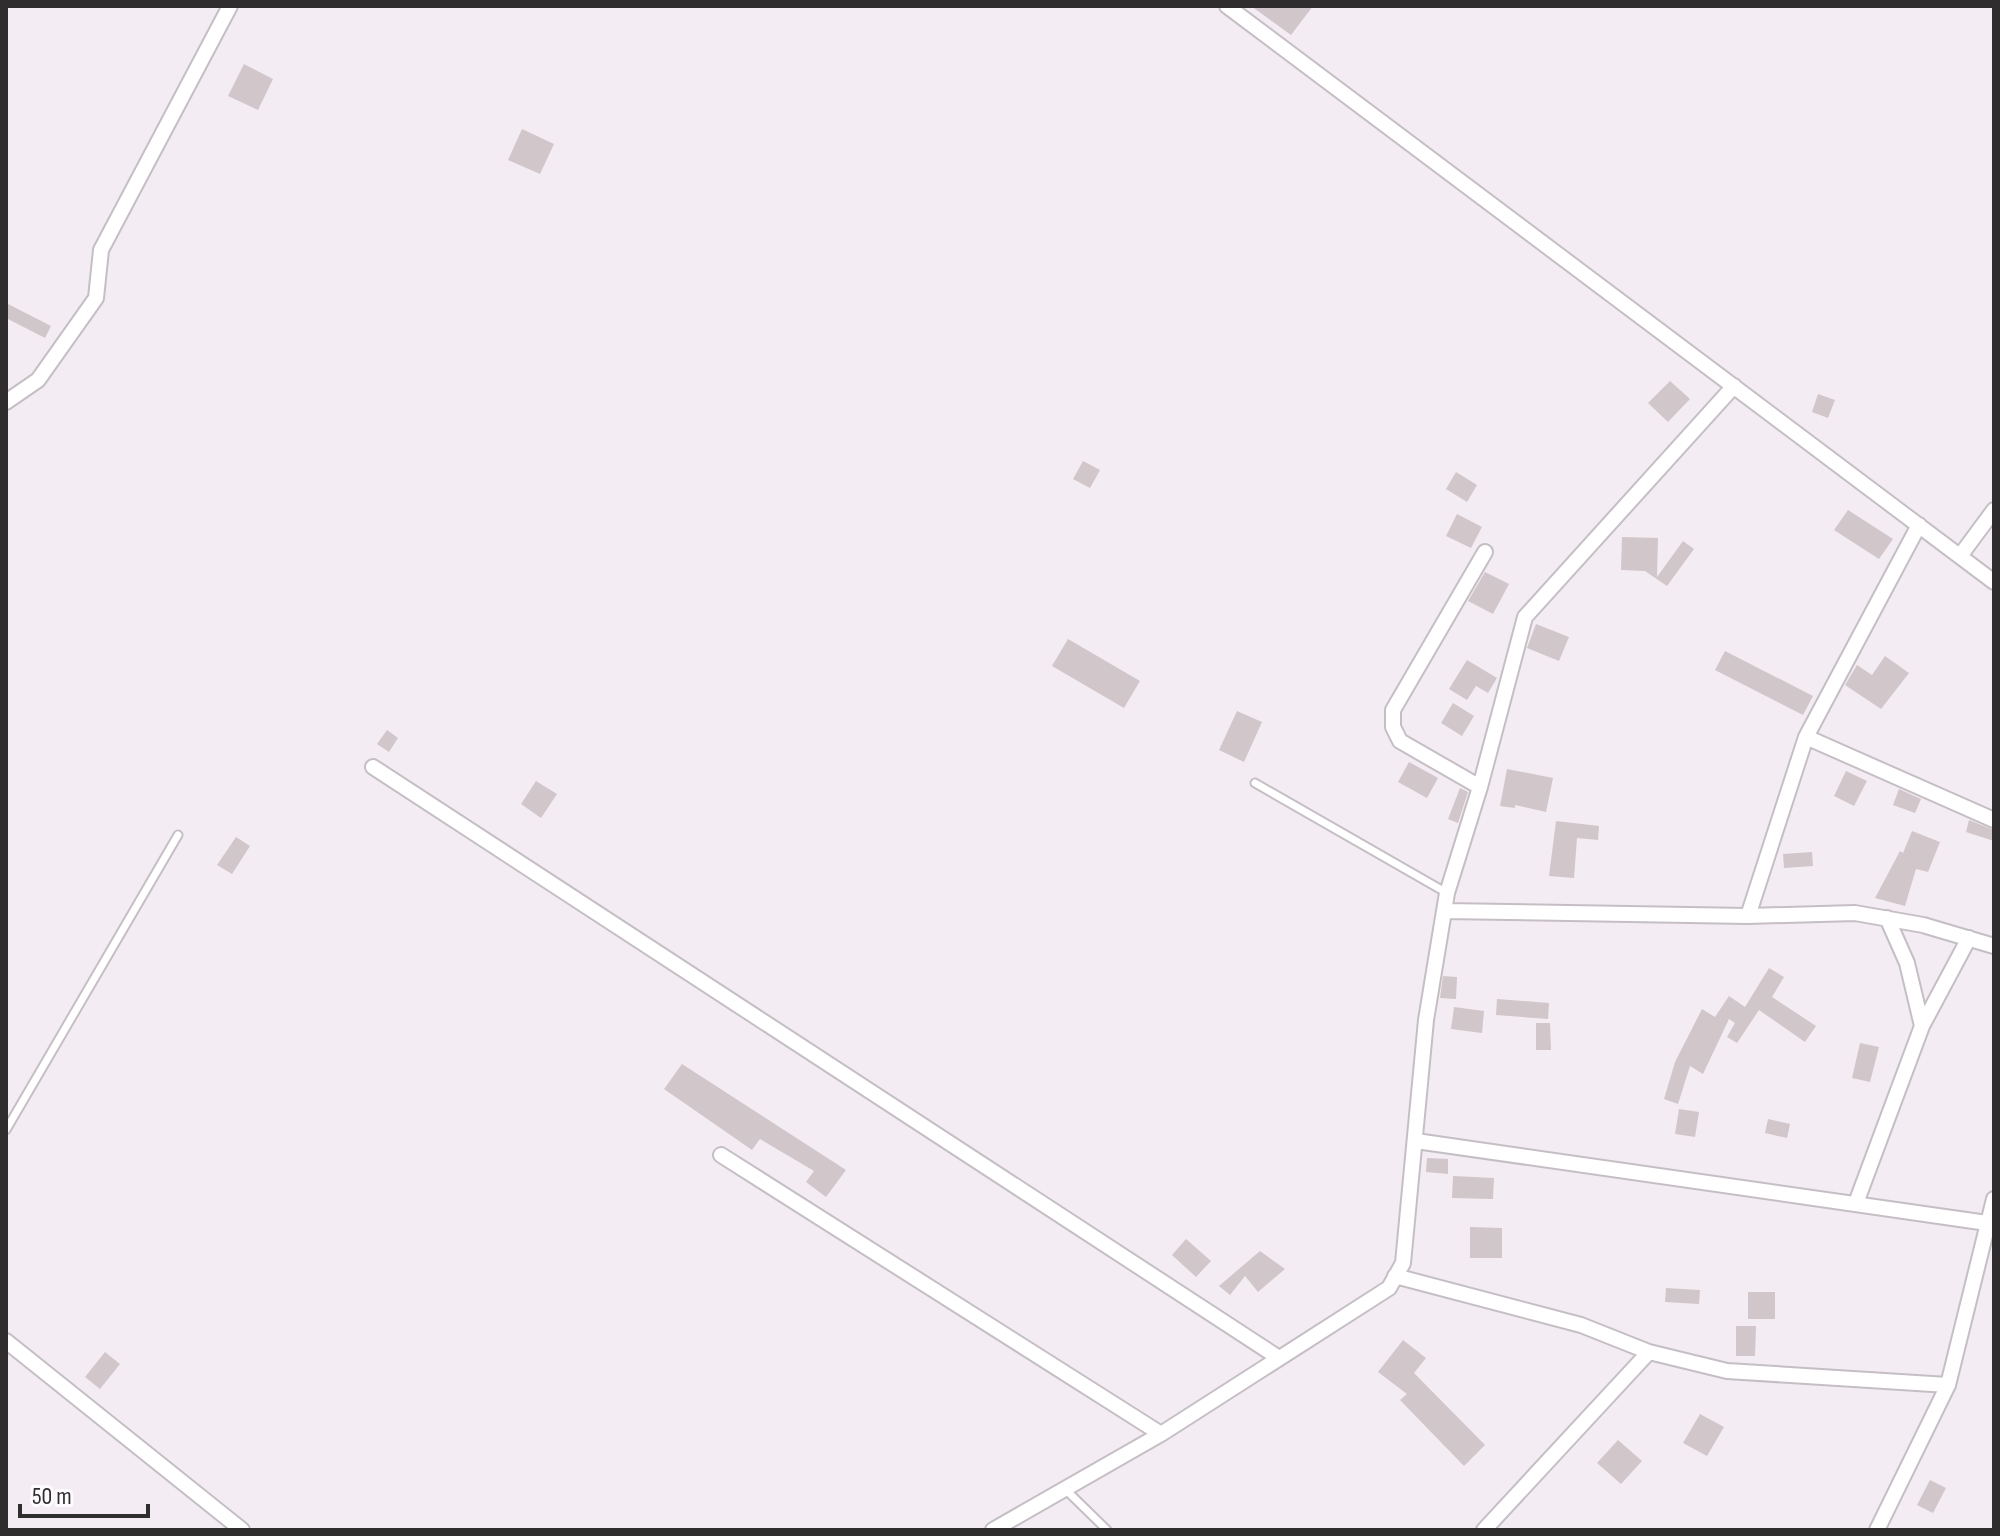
<svg xmlns="http://www.w3.org/2000/svg" width="2000" height="1536" font-family="'Sofia Sans Condensed',sans-serif">
<rect width="100%" height="100%" fill="#f4ecf3"/>
<path fill="#d1c6c9" d="M1251 6H1313L1291 35Z
M244 64 273 79 258 110 228 96Z
M522 129 554 144 540 174 508 160Z
M6 303 51 326 45 338 6 318Z
M1670 381 1690 399 1668 422 1648 403Z
M1818 394 1835 400 1828 418 1812 412Z
M1083 461 1100 470 1090 488 1073 479Z
M1456 472 1477 485 1467 502 1446 489Z
M1848 510 1893 539 1879 559 1834 530Z
M1457 514 1482 527 1471 548 1446 536Z
M1622 537 1658 538 1657 577 1683 541 1694 549 1667 586 1645 571 1621 570Z
M1485 572 1509 584 1493 614 1468 601Z
M1536 624 1569 637 1559 661 1527 648Z
M1068 639 1140 681 1124 708 1052 666Z
M1725 651 1813 696 1803 715 1715 670Z
M1885 656 1909 673 1881 709 1845 685 1857 665 1872 675Z
M1467 660 1497 678 1488 693 1476 686 1467 700 1449 689Z
M1453 703 1474 716 1462 736 1441 723Z
M1237 711 1262 722 1244 762 1219 750Z
M387 730 398 738 389 752 377 744Z
M1409 762 1438 778 1427 798 1398 782Z
M1507 769 1553 778 1546 812 1515 805V808L1500 806Z
M1846 771 1867 781 1854 806 1834 796Z
M536 781 557 794 541 818 521 804Z
M1460 788 1468 792 1458 823 1448 819Z
M1899 789 1921 799 1915 813 1893 805Z
M1969 820 1994 830V841L1966 832Z
M1556 821 1599 826 1598 840 1577 838 1574 878 1549 876Z
M1912 831 1940 842 1928 872 1916 869 1905 906 1875 898 1900 851 1903 853Z
M236 837 250 846 232 874 217 865Z
M1812 852 1813 866 1784 868 1783 854Z
M1769 968 1784 977 1772 997 1816 1026 1805 1042 1759 1010 1737 1043 1727 1037 1735 1023 1729 1019 1703 1074 1690 1066 1678 1104 1664 1099 1675 1062 1702 1009 1715 1017 1729 996 1745 1007Z
M1443 976 1457 977 1456 999 1440 998Z
M1497 999 1549 1003 1548 1019 1496 1015Z
M1454 1007 1484 1011 1482 1033 1451 1029Z
M1536 1023H1550L1551 1050H1536Z
M1860 1043 1879 1047 1870 1082 1852 1078Z
M682 1064 846 1170 826 1197 806 1182 814 1171 760 1139 752 1150 664 1089Z
M1679 1109 1699 1112 1695 1137 1675 1134Z
M1768 1119 1790 1124 1787 1138 1765 1133Z
M1427 1158 1448 1159V1174L1426 1172Z
M1453 1176 1494 1178 1493 1199 1452 1198Z
M1470 1227 1502 1228V1258H1470Z
M1186 1239 1211 1261 1196 1277 1172 1255Z
M1260 1251 1285 1269 1258 1292 1245 1276 1230 1295 1219 1286Z
M1666 1288 1700 1290 1699 1304 1665 1302Z
M1748 1292H1775V1319H1748Z
M1736 1326H1756L1755 1356H1736Z
M1403 1340 1426 1358 1414 1373 1485 1445 1464 1466 1400 1400 1407 1394 1378 1372Z
M105 1352 120 1364 100 1389 85 1377Z
M1700 1414 1724 1427 1707 1456 1683 1443Z
M1618 1440 1642 1461 1621 1484 1597 1463Z
M1930 1480 1946 1488 1933 1513 1917 1505Z"/>
<g fill="none" stroke-linecap="round" stroke-linejoin="round">
<g stroke="#c6bec5" stroke-width="11">
<path id="lane" d="M1255 783 1447 893
M6 1130 178 835
M1066 1490 1107 1530"/>
</g>
<g stroke="#c6bec5" stroke-width="18">
<path id="street" d="M1227 6 1994 582
M6 402 38 380 96 298 101 250 230 6
M1960 556 1994 510
M1806 737 1994 820
M373 767 1279 1358
M1480 787 1400 741 1393 727V710L1485 552
M1444 911 1748 916 1855 913 1923 925 1994 946
M1748 916 1806 737 1919 525
M1887 918 1907 963 1922 1026
M1416 1141 1994 1224
M721 1155 1161 1434
M1856 1203 1922 1026 1969 938
M1395 1276 1581 1325 1649 1352 1727 1371 1948 1385
M6 1341 242 1530
M993 1530 1161 1434 1389 1288 1403 1263 1426 1020 1447 893 1480 787 1525 617 1734 386
M1484 1530 1649 1352
M1877 1530 1948 1385 1994 1199"/>
</g>
<use href="#lane" stroke="#fff" stroke-width="7"/>
<use href="#street" stroke="#fff" stroke-width="14"/>
</g>
<rect width="2000" height="1536" fill="none" stroke="#302d2f" stroke-width="16"/>
<path d="M20 1504v12h128v-12" fill="none" stroke="#302d2f" stroke-width="4"/>
<text x="32" y="1504" font-size="24" fill="#302d2f" stroke="#fefbfe" stroke-width="6" paint-order="stroke">50 m</text>
</svg>
